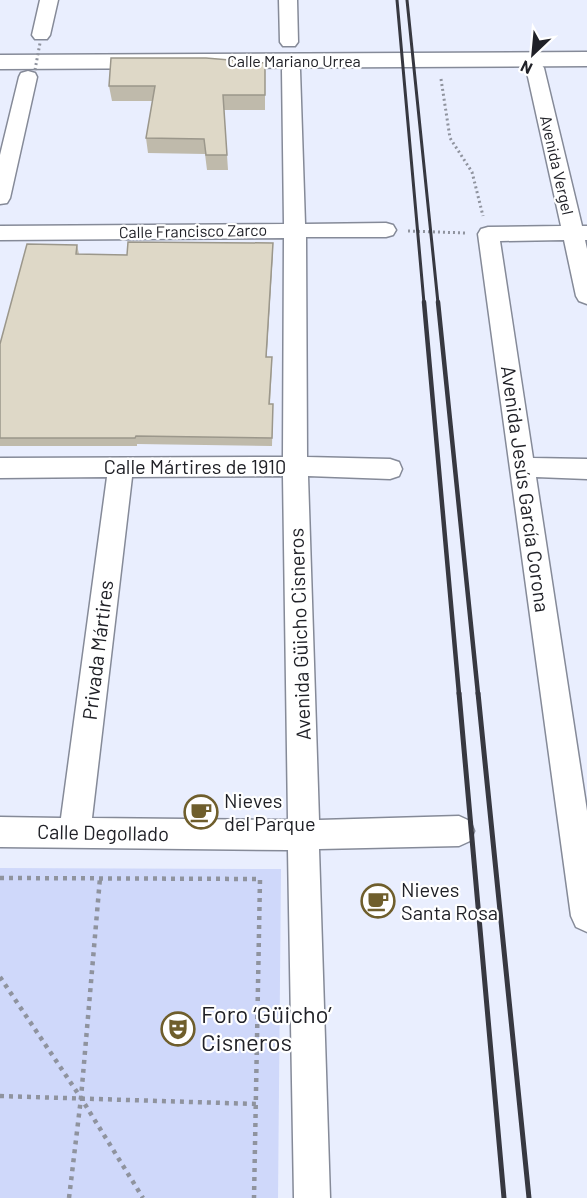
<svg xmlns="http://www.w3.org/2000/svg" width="587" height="1198" font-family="Barlow,sans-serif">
<rect width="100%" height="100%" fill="#e9eefe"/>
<path fill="#cfd8fa" d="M0 868 281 869 278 1198H0Z"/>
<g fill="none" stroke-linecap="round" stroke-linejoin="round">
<g stroke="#858a98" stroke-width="3">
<path id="street" d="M40 0H58L50 35 47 39H35L32 35Z
M279 0H297L298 42 295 46H283L280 42Z
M535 63 541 64 544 68 582 226H587V240H585L587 249V304L579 301 576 296 564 240 500 241 533 458 587 459V479L536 477 587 811V932L576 927 571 916 478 234 481 229 488 227 561 226 526 68 529 64Z
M291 65 297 66 300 70 305 224 386 223 393 225 396 230 393 235 386 237H306L307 457 390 459 399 462 402 469 399 476 390 479 308 476 319 820 459 816 470 821 474 831 470 841 459 846 319 849 330 1198H294L288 850 0 847V817L61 818 107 477 0 478V458L283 457 284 238 0 240V226L284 224 282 70 285 66ZM283 476 288 820 92 818 132 477Z
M28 71 35 73 37 77 10 198 7 203 0 204V155L19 77 21 73Z"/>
</g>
<g stroke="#858a98" stroke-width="3">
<path id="primary" d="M587 52V66L0 69V55Z"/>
</g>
<path stroke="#8f939e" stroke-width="3" stroke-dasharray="2 3" stroke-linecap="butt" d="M441 79 450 138 472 172 483 216
M408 231 466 233"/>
<path stroke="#8f939e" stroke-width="4.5" stroke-dasharray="4 5" stroke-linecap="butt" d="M0 878 260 879 254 1198
M0 977 81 1098 143 1198
M0 1096 256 1104
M69 1198 81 1098 100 878"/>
<use href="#street" fill="#fff" fill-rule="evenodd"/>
<use href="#primary" fill="#fff" fill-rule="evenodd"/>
<path stroke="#373840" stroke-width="3" d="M397 0 424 303
M407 0 438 303"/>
<path stroke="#373840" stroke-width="4.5" d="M424 302 459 694
M438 302 478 694"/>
<path stroke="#373840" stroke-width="5" d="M459 693 504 1198
M478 693 529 1198"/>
<path stroke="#8f939e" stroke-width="3" stroke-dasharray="2 3" stroke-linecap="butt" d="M35 70 40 43"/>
</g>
<path fill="#bfbaab" d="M265 63V110H224L228 170H207L205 154 148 153 146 138 153 101H112L109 86Z
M273 243 266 357 272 366 270 404H273L272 446 137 444V446H0V344L77 245 79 254 127 255Z"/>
<path fill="#9b978b" d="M273 243V252L266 366V357Z"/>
<path fill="#ded8c7" stroke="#9b978b" stroke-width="1.5" d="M111 58H206L265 63V95H223L227 155H206L204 139 146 138 155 86H109Z
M128 242 273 243 266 357H272L269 404H273L272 438 136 436 135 438H0V344L27 244 77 245 76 254 127 255Z"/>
<defs>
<g id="cafe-ring" transform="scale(1.725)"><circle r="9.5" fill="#fff" stroke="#6f5e2c" stroke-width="1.5"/><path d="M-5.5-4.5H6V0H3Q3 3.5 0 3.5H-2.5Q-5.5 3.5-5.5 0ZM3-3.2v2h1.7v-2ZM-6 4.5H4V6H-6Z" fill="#6f5e2c"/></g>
<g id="theatre-ring" transform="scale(1.725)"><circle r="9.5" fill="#fff" stroke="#6f5e2c" stroke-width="1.5"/><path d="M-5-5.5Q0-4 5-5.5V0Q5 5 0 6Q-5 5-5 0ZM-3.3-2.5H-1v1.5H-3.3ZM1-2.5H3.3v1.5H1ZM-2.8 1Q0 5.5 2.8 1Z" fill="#6f5e2c"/></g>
</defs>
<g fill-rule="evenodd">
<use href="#cafe-ring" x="201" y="812"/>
<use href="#cafe-ring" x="378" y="901"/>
<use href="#theatre-ring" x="178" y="1029"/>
</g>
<g text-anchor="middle" stroke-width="4.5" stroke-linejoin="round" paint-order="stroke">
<g font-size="16" fill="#202127" stroke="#fff">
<text x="294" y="67">Calle Mariano Urrea</text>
<text transform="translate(557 165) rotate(77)" y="6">Avenida Vergel</text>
<text transform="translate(193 231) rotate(-1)" y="6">Calle Francisco Zarco</text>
</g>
<g font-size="20" fill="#202127" stroke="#fff">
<text x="195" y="474">Calle Mártires de 1910</text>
<text transform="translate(525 489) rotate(82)" y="7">Avenida Jesús García Corona</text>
<text transform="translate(300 634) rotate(-92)" y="7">Avenida Güicho Cisneros</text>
<text transform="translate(98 650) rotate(-83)" y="7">Privada Mártires</text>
<text transform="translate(103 833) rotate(1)" y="7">Calle Degollado</text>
</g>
<g font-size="20" fill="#202127" stroke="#fff" text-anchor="start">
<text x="224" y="808">Nieves<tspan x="224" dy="23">del Parque</tspan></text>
<text x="401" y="897">Nieves<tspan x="401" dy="23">Santa Rosa</tspan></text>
</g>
<g font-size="24" fill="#202127" stroke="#fff" text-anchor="start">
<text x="201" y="1023">Foro ‘Güicho’<tspan x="201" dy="28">Cisneros</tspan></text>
</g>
</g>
<g transform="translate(533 54) rotate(206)" stroke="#ffffff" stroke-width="4.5" paint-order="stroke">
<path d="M0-4.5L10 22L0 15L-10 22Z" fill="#202127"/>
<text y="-9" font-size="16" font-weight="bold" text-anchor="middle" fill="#202127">N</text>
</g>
</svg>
